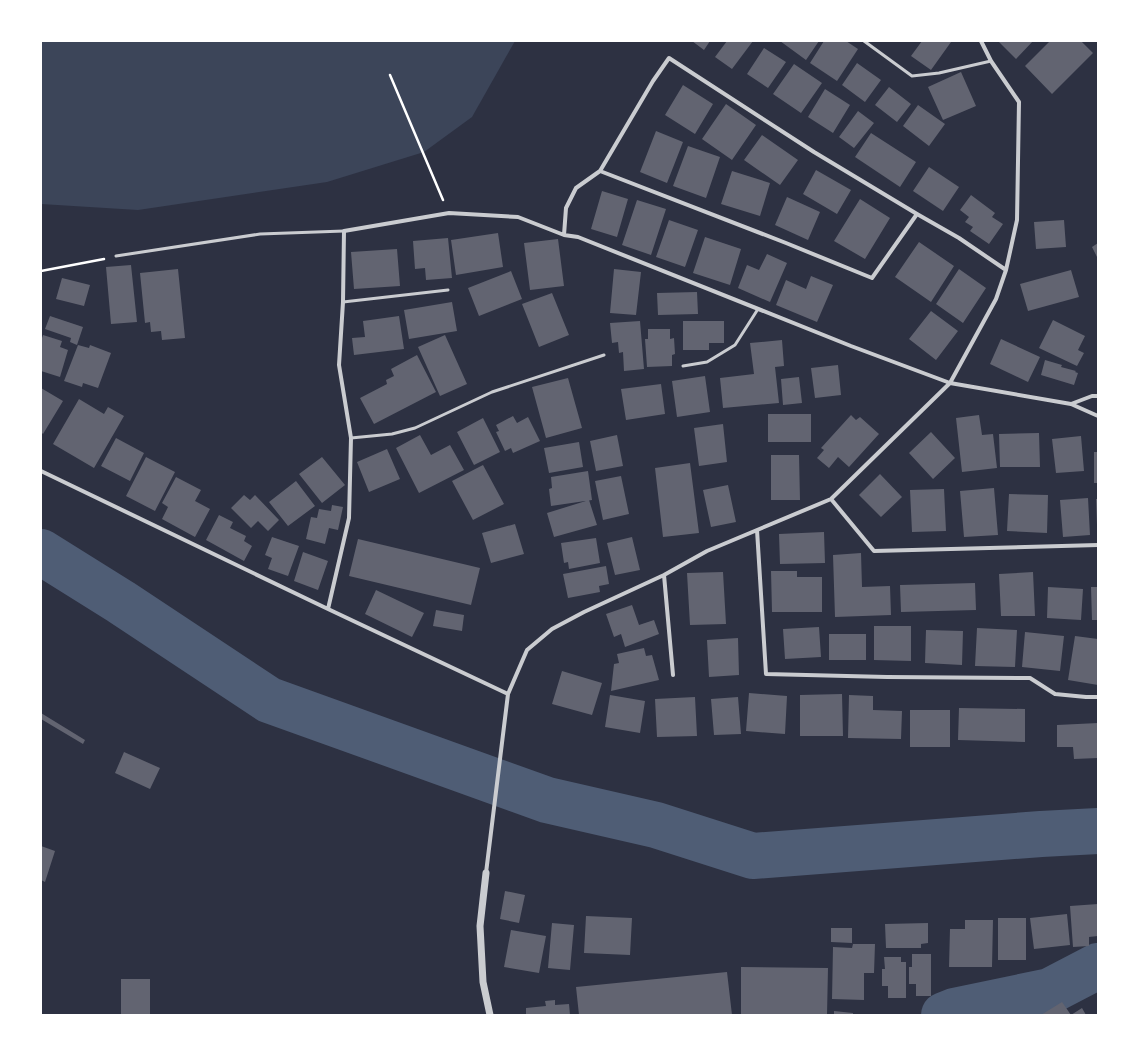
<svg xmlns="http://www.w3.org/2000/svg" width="1139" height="1056" font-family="'PT Sans Narrow',sans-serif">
<rect width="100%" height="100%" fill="#2d3142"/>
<path fill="#3c4559" d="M41 41H515L472 117 424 152 327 182 138 210 41 204Z"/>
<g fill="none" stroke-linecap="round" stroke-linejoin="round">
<path stroke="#4f5d75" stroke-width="46" d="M41 552 121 602 269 700 547 800 656 825 753 856 1041 834 1098 831
M944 1015 954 1011 1050 991 1098 966"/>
</g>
<path fill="#626471" d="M692 41H710L704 50Z
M727 41H753L732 69 715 57Z
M780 41H819L806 60Z
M824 41H846L858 49 837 81 810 63Z
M922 41H950L951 42 931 70 911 56Z
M998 41H1033L1016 59Z
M1050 41H1081L1093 53 1052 94 1025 66Z
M764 48 786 62 768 88 747 74Z
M857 63 881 80 865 102 842 85Z
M794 64 822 83 801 113 773 94Z
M961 72 976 106 943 120 928 87Z
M683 85 713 104 695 134 665 115Z
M889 87 911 104 897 122 875 105Z
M825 89 850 105 833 133 808 117Z
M726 104 756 125 732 160 702 139Z
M918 105 945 124 929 146 903 126Z
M858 111 874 123 854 148 839 137Z
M656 131 683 142 667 183 640 172Z
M871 133 916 162 900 187 855 157Z
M762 135 798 160 780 185 744 160Z
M688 146 720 157 706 198 673 186Z
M929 167 959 187 943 211 913 191Z
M816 170 851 190 837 214 803 194Z
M732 171 770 183 760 216 721 204Z
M602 191 628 199 617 237 591 229Z
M971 195 995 213 992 217 1003 224 989 244 970 231 973 227 965 222 969 217 960 210Z
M787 197 820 212 808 240 775 225Z
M860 199 890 218 865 259 834 241Z
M637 200 666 209 651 255 622 245Z
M669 220 698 230 685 267 656 257Z
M1064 220 1066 247 1036 249 1034 222Z
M498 233 503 267 456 275 451 240Z
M705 237 741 249 730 285 693 273Z
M448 238 452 278 426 280 425 268 415 269 413 241Z
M558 239 564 286 530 290 524 243Z
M919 242 954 266 931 302 895 277Z
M1098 243V259L1092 247Z
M397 249 400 286 354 289 351 252Z
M767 254 787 263 770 302 738 288 747 265 759 270Z
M131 265 137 322 111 324 106 267Z
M178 269 185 338 162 340 161 331 151 332 150 322 145 323 140 273Z
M614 269 641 272 636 315 610 313Z
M959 269 986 288 963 323 936 304Z
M1071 270 1079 297 1028 311 1020 284Z
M511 271 522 299 479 316 468 288Z
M811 276 833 285 817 322 776 305 786 280 806 289Z
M62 278 90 285 84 306 56 299Z
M697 292 698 314 658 315 657 293Z
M552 293 569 335 539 347 522 304Z
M452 302 457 331 409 339 404 310Z
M931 311 958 331 936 360 909 339Z
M50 316 83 327 77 345 70 342 71 338 45 329Z
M399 316 404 349 354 355 352 338 365 337 363 321Z
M1053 320 1085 336 1078 350 1084 353 1077 366 1039 348Z
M640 321 644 369 624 371 623 352 619 353 618 342 612 343 610 323Z
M683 321H724V343H709V350H683Z
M648 329H670V339L674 338 675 354 672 355V366L647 367 645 339H648Z
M43 335 62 341 60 347 68 350 60 377 41 371V341Z
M445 335 467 384 440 396 418 347Z
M1001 339 1040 357 1028 382 990 364Z
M782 340 784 366 775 367 779 403 723 408 720 378 754 374 750 343Z
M78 345 89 348 90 345 111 353 98 388 83 383 82 387 64 381Z
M417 355 436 392 374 424 360 398 387 384 386 380 394 376 391 369Z
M1045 360 1062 365 1061 367 1076 371 1075 372 1078 373 1074 385 1041 375Z
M838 365 841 395 815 398 811 368Z
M705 376 710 412 677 417 672 381Z
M799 377 802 403 783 405 781 379Z
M568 378 582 428 546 438 532 387Z
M661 384 665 414 626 420 621 389Z
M41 388 63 401 43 434 41 432Z
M79 399 104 414 108 407 124 416 94 468 53 444Z
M768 414H811V442H768Z
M851 415 856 420 860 417 879 434 849 467 838 457 829 468 817 458 824 450 821 448Z
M979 415 982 435 993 434 997 468 962 472 956 418Z
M513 416 517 423 528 417 540 441 513 453 511 448 505 451 496 432 499 431 496 425Z
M483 418 500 452 474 465 457 432Z
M723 424 727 462 699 466 694 428Z
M931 432 955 458 933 479 909 453Z
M1039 433 1040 467H1000L999 434Z
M420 435 431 455 450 445 464 470 419 493 396 448Z
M617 435 623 466 596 471 590 441Z
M1081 436 1084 471 1056 473 1052 439Z
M116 438 144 453 130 481 101 466Z
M579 442 583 467 549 473 544 448Z
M387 449 400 479 369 492 357 462Z
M1094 452H1098V483H1094Z
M771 455H799L800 500H771Z
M146 457 175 472 155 511 126 496Z
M322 457 345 485 322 503 299 474Z
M690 463 699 533 663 537 655 468Z
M483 465 504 504 473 520 452 481Z
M588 471 592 500 551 506 549 489 552 488 551 477Z
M880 474 902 497 881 517 859 495Z
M621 476 629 514 603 520 595 481Z
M176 477 201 490 195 501 210 509 195 537 162 519 168 507 162 503Z
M296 481 315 506 288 526 269 502Z
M728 485 736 522 711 527 703 490Z
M994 488 998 535 964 537 960 491Z
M944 489 946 531 912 532 910 490Z
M1009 494 1048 495 1047 533 1007 531Z
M244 495 250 500 255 495 279 520 268 531 258 521 251 528 231 508Z
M1088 498 1090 535 1063 537 1060 500Z
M1096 499H1098V525H1097Z
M589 500 597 525 554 537 547 513Z
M332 505 343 507 338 530 329 528 325 544 306 539 311 517 317 518 319 509 331 511Z
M219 515 233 522 230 528 246 536 244 541 252 546 244 561 206 540Z
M515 524 524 554 491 563 482 533Z
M824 532 825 563 780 564 779 534Z
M272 537 299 546 288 576 268 569 272 558 265 555Z
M632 537 640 570 615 575 607 543Z
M596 538 600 563 569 569 568 562 564 563 561 543Z
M358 539 480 568 471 605 349 576Z
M303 552 328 561 318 590 294 581Z
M861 553 862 587 890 586 891 615 835 617 833 555Z
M606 566 609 584 599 586 600 592 568 598 563 574Z
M771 571H797V577H822V612H772Z
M723 572 726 624 690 625 687 573Z
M1033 572 1035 616H1001L999 574Z
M975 583 976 610 901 612 900 585Z
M1048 587 1083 589 1081 620 1047 618Z
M1091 587H1098V620H1092Z
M376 590 424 613 412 637 365 614Z
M632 605 639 625 654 620 659 634 625 647 621 634 614 637 606 614Z
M436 610 464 615 462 631 433 626Z
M874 626H911V661L874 660Z
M819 627 821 657 785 659 783 629Z
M977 628 1017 630 1015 667 975 666Z
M926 630 963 631 962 665 925 663Z
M1025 632 1064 636 1060 671 1022 667Z
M829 634H866V660H829Z
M1075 636 1098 639V685L1068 680Z
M738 638 739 675 709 677 707 640Z
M644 648 646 656 652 655 659 680 611 691 614 664 619 663 617 654Z
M562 671 602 683 592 715 552 704Z
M749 693 787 696 785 734 746 731Z
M842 694 843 736H800V695Z
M610 695 645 701 640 733 605 727Z
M849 695 873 696V710L902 711 901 739 848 738Z
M695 697 697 736 657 737 655 699Z
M738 697 741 734 714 735 711 699Z
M959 708 1025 709V742L958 740Z
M910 710H950V747H910Z
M41 713 85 740 83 744 41 719Z
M1098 723V758L1074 759 1073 747H1057V725Z
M124 752 160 768 150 789 115 773Z
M41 846 55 851 45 882 41 880Z
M505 891 525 895 519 923 500 919Z
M1098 904V936L1089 937V946L1073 947 1070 906Z
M1067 914 1070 945 1034 949 1030 918Z
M586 916 632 918 630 955 584 953Z
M998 918H1026V960H998Z
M965 920H993L992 967H949L950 929H965Z
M552 923 574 925 570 970 548 968Z
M928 923V943L921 944V948H886L885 924Z
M831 928H852V943L831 942Z
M511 930 546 936 539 973 504 967Z
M853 944H875L874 973H864V1000L832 999 833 947 852 948Z
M912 954H931V996H916V984H909V967H912Z
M884 957H901V962H906V998H888V986H882V969H885Z
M741 967 828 968 827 1015H741Z
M727 972 732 1015H579L576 987Z
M121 979H150V1015H121Z
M555 1000V1005L569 1004 570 1015H526V1008L546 1006 545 1001Z
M1062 1002 1071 1015H1041Z
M1082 1008 1086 1015H1071Z
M834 1011 853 1013V1015H834Z"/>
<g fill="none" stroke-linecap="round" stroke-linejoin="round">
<path stroke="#fff" stroke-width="2.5" d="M390 75 443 200
M41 271 104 259"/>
<path stroke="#caccd0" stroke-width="3" d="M864 41 912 76 939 73 991 61
M116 256 260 234 344 231
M343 302 448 290
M683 366 707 362 735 345 758 309
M351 438 392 434 415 428 492 392 604 355"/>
<path stroke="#caccd0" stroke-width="4" d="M600 171 786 243 872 278 917 214
M564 235 566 208 576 188 600 171 653 81 669 58 814 152 917 214 959 238 1006 270
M1071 404 1092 396H1098
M41 471 328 609 508 694
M831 499 874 551 1098 545
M757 530 766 674 887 677 1030 678 1055 694 1086 697H1098
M664 575 673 675
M328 609 349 518 351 438 339 365 343 302 344 231 449 213 518 217 564 235 578 237 851 346 950 383 1071 404 1098 416
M486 873 508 694 527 650 552 629 584 612 664 575 707 551 831 499 950 383 996 299 1006 270 1017 220 1019 102 991 61 981 41"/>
<path stroke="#caccd0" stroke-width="7" d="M486 873 480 926 483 982 490 1015"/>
</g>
<rect width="1139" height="1056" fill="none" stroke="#ffffff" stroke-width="84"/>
</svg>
